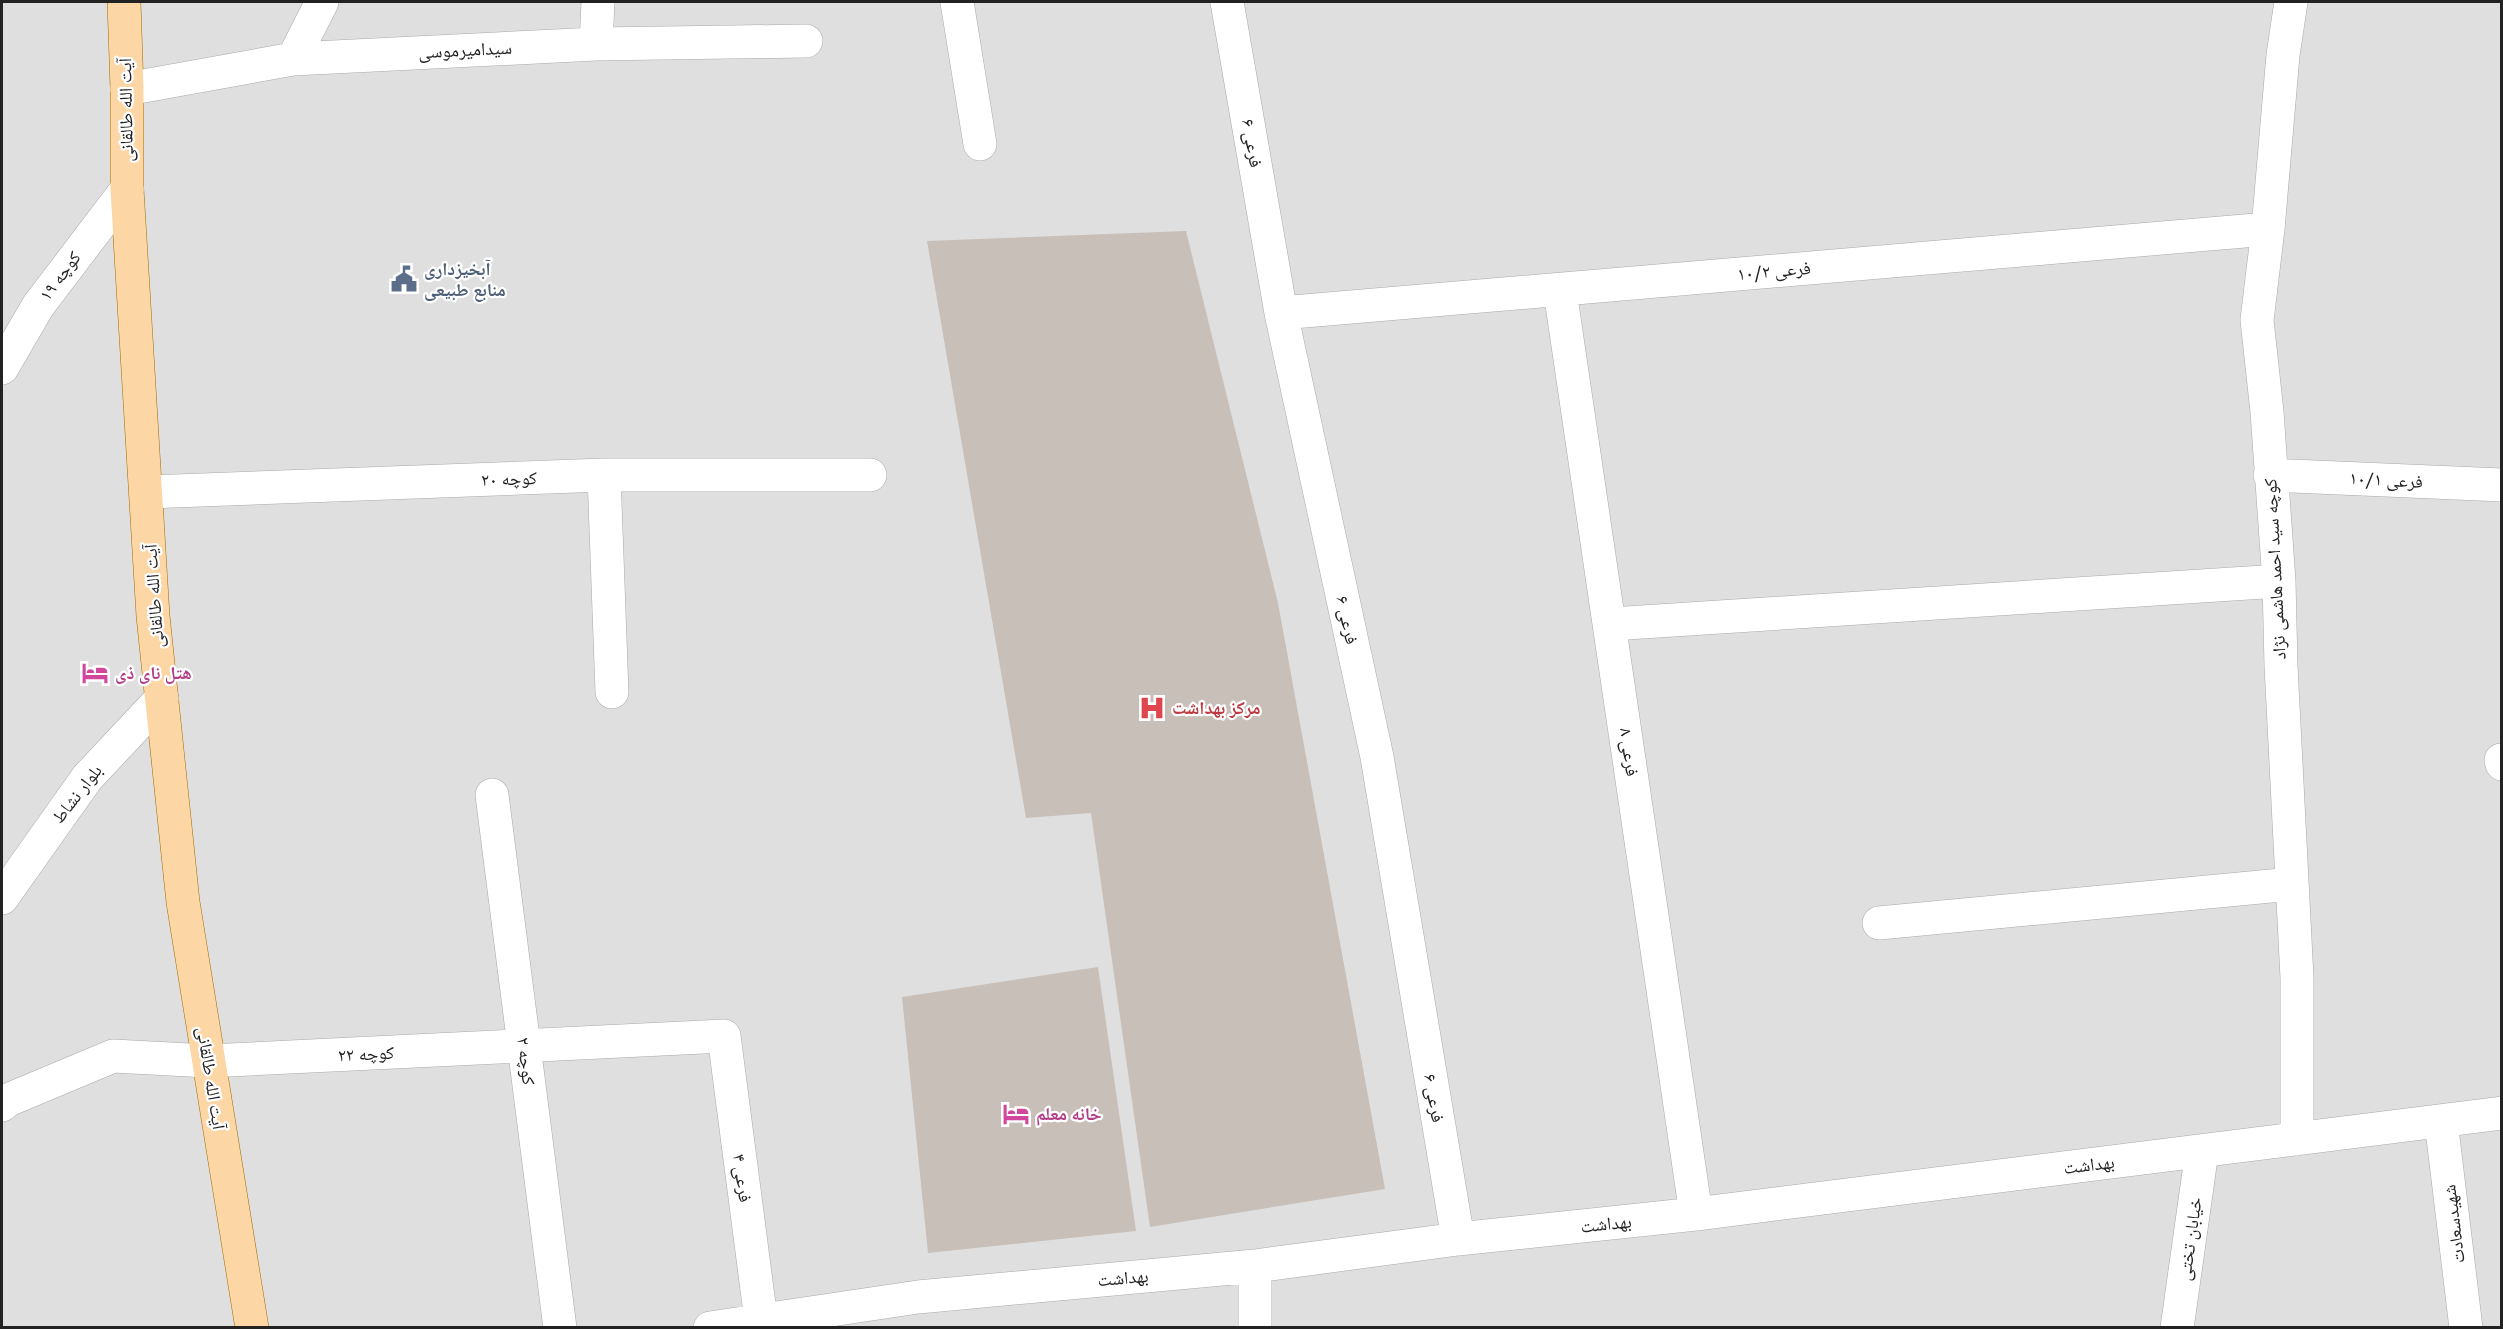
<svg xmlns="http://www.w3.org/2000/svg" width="2503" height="1329" font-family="'Golos Text','Noto Naskh Arabic',sans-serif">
<rect width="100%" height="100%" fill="#f2efe9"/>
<path fill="#e0dfdf" d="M2 2H2501V1327H2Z"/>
<path fill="#c7bfb8" d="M1186 231 1278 603 1385 1189 1150 1227 1091 813 1026 818 927 241Z
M1098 967 1136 1231 928 1253 902 997Z"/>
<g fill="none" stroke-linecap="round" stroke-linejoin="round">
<g stroke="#a9a9a9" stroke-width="34">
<path id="minor" d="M957 2 980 144
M1227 2 1281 313 1377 757 1458 1239
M2291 2 2283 55 2268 229 2257 320 2267 412 2279 581 2281 666 2297 978V1139
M596 44 598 2
M293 59 322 2
M127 89 293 59 596 44 806 41
M1560 291 1696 1214
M1281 313 2268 229
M2 368 38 306 127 189
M604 475 612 692
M2270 475 2502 485
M147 492 604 475H870
M1611 624 2279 581
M2501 760 2502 764
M492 795 560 1328
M2 898 87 778 162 698
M1879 923 2292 884
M2 1105 8 1100 113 1056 208 1061 724 1036 761 1320
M2441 1121 2466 1328
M1255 1266V1328
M710 1328 918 1297 1255 1266 1458 1239 1696 1214 2502 1113
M2177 1328 2202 1151"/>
</g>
<g stroke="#a06b00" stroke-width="34">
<path id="major" d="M124 2 127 89V189L153 616 183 902 252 1328"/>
</g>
<use href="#minor" stroke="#fff" stroke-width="33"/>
<use href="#major" stroke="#fcd6a4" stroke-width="33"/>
</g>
<defs>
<g id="civic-bare" transform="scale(2.07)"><path d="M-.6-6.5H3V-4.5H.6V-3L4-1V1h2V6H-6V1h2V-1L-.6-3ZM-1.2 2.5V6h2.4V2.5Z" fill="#5c6f8a" stroke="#fff" stroke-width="2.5" paint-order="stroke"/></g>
<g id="hotel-bare" transform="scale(2.07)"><path d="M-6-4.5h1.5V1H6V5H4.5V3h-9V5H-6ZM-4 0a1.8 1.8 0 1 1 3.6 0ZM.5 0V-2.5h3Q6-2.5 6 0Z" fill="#d1479c" stroke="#fff" stroke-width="2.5" paint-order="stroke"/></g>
<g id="hospital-bare" transform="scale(2.07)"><path d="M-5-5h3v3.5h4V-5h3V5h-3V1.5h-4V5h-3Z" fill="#e0444e" stroke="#fff" stroke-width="2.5" paint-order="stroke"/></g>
</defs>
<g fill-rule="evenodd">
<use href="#civic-bare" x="404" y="279"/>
<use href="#hotel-bare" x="95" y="673"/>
<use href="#hospital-bare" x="1152" y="708"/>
<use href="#hotel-bare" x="1016" y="1114"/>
</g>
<g text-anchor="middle" stroke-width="4.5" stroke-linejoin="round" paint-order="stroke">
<g font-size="18" fill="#222" stroke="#fff">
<text transform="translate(465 50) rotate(-3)" y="6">سیدامیرموسی</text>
<text transform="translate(126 110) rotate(-91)" y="6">آیت الله طالقانی</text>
<text transform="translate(1252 143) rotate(80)" y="6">فرعی ۶</text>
<text transform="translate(1774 271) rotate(-5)" y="6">فرعی ۱۰/۲</text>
<text transform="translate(60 276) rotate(-53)" y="6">کوچه ۱۹</text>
<text transform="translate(509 479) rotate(-2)" y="6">کوچه ۲۰</text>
<text transform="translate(2386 480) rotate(3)" y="6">فرعی ۱۰/۱</text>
<text transform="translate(2275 569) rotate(-93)" y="6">کوچه سید احمد هاشمی نژاد</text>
<text transform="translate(154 596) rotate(-94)" y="6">آیت الله طالقانی</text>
<text transform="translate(1347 620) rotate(78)" y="6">فرعی ۶</text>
<text transform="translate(1629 752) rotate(82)" y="6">فرعی ۸</text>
<text transform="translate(77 794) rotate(-52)" y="6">بلوار نشاط</text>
<text transform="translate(366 1054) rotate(-3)" y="6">کوچه ۲۲</text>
<text transform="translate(526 1061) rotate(83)" y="6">کوچه ۲</text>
<text transform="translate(211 1078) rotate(81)" y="6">آیت الله طالقانی</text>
<text transform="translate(1434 1098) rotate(80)" y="6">فرعی ۶</text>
<text transform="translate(2089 1165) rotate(-7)" y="6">بهداشت</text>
<text transform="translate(742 1178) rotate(82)" y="6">فرعی ۴</text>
<text transform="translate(1606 1224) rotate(-6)" y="6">بهداشت</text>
<text transform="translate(2454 1224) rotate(-97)" y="6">شهیدسعادت</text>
<text transform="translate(2190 1239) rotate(-82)" y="6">خیابان تختی</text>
<text transform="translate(1123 1278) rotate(-5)" y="6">بهداشت</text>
</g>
<g font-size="18" font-weight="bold" fill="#4e5e75" stroke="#fff" text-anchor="start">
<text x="424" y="275">آبخیزداری<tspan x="424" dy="21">منابع طبیعی</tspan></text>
</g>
<g font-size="18" font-weight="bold" fill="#b23c85" stroke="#fff" text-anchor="start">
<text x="115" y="679">هتل نای ذی</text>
<text x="1036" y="1120">خانه معلم</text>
</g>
<g font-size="18" font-weight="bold" fill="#be3a42" stroke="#fff" text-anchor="start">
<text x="1172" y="714">مرکز بهداشت</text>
</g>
</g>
<rect width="2503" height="1329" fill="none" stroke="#222222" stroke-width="6"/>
</svg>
